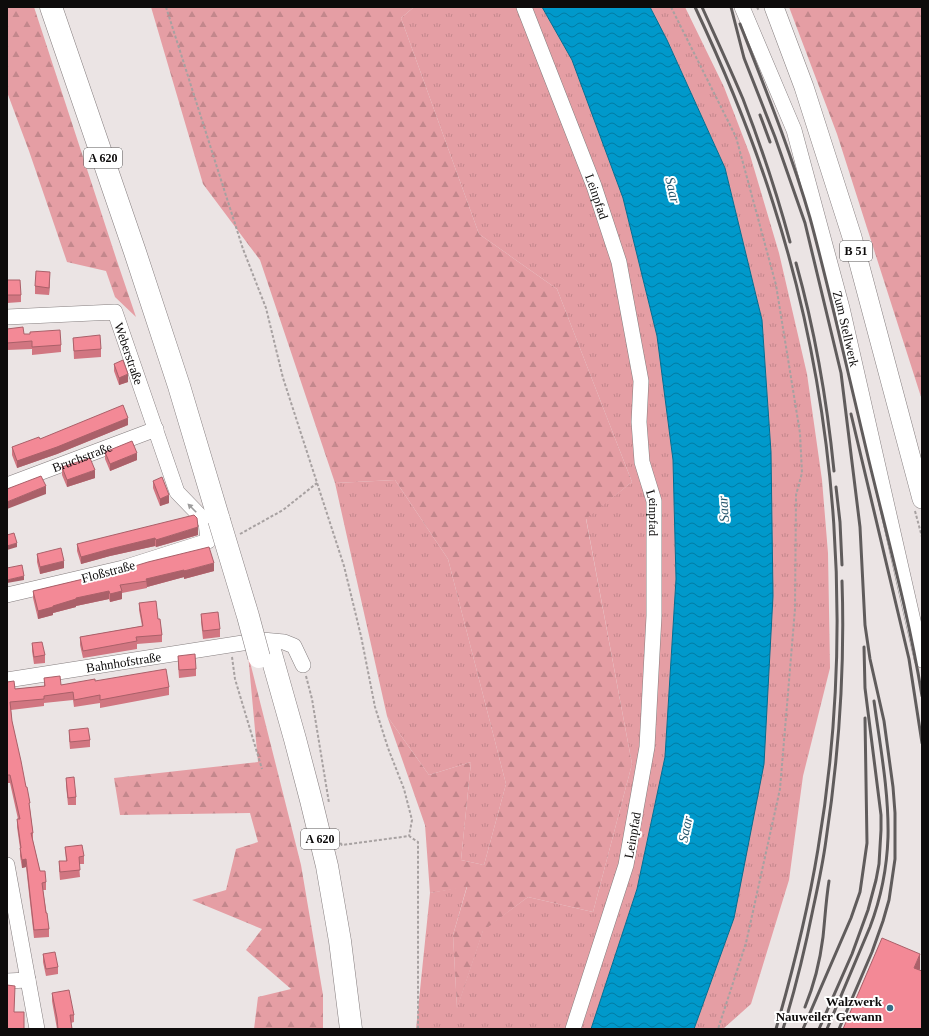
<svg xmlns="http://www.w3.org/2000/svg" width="929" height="1036" font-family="'Times New Roman',serif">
<defs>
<pattern id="grass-tufts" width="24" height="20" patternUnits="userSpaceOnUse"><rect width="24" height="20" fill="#e59ea4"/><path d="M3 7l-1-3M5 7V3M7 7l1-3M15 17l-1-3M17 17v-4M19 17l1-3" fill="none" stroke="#c3878c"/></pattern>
<pattern id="forest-firs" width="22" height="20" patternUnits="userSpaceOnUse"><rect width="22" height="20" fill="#e59ea4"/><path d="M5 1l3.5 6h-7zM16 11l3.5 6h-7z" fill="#c3878c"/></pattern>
<pattern id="water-waves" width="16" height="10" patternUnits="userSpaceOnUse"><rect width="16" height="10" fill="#0099cb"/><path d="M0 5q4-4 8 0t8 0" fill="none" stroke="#017ba3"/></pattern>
</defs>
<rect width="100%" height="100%" fill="#ebe4e4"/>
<path fill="url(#grass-tufts)" d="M414 7H542L572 60 623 198 657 336 673 460 676 579 665 757 637 889 591 1029H416L430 893 467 886 453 935 457 1008 483 930 528 897 593 912 632 764 586 518 632 482 557 289 479 234 401 18Z
M650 7H685L724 87 750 155 779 253 807 374 822 480 828 553 830 668 803 776 789 880 751 1004 723 1029H694L734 918 771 452 762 320 725 168 667 40Z
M395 480 448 559 506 784 484 865 461 860 471 762 429 775 387 716 335 483Z"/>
<path fill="url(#forest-firs)" d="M7 7H34L117 261 136 317 115 297 106 271 67 262 29 151 7 92Z
M151 7H414L401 18 479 234 557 289 632 482 586 519 632 764 593 912 528 897 483 931 457 1009 453 935 467 887 430 893 425 825 387 716 429 775 471 762 461 860 484 865 506 784 448 559 395 480 335 483 260 260 203 184Z
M789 7H922V400L837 134Z
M248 654 301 865 323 995V1029H254L258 997 291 989 246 950 262 929 192 900 226 890 236 849 258 842 250 813 120 815 114 778 258 762Z"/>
<path fill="url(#water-waves)" stroke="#046e91" d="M542 7H650L667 40 725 168 762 320 771 452 773 596 764 764 734 918 694 1029H591L637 889 665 757 676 579 673 460 657 336 623 198 572 60Z"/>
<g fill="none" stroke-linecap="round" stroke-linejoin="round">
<g stroke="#857e7f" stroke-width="16">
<g id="minor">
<path id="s1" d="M524 7 594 186 619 262 641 381 639 422 642 462 654 501V616L647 747 626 865 573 1029"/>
<path id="s2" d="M742 7 794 130 842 308 922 660"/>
<path id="s3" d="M7 317 115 312 177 492 206 522 208 541 123 568 7 595"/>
<path id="s4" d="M7 485 156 429"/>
<path id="s5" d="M7 680 262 640 284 642 294 646 303 665"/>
<path d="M7 865 37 1029"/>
<path d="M7 981 28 980"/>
</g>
</g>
<g stroke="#857e7f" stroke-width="20">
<path id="major" d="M774 7 804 87 852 237 922 499"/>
</g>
<g stroke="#857e7f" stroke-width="23">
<path id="highway" d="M51 7 135 252 179 386 219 520
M271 654 295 739 311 800 327 866 340 941 351 1029"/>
</g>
<path stroke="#a7a1a1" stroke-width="2" stroke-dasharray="3 2" stroke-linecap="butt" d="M166 7 243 249 266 308 283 378 344 566 361 636 375 707 388 748 404 789 412 820 409 836
M671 7 736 137 776 285 800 433 802 473 796 495 795 609 780 789 746 943 718 1029
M757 7 759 11
M915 511 922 537
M240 534 283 510 317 483
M232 657 235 679 262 769
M306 676 312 699 329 803
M337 839 342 845 409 836 418 842V1029"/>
<use href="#minor" stroke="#fff" stroke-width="15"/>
<use href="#major" stroke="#fff" stroke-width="19"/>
<use href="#highway" stroke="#fff" stroke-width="22"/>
<path stroke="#605c5c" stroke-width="3" d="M695 7C725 71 752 136 773 203 839 409 854 636 818 849 808 910 793 970 776 1029
M702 7C716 38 730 68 743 99 761 146 777 194 790 242
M731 7 744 58 775 137 805 223 841 373 860 527 865 625 870 659 884 721 893 787 895 813V859L889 900 883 921 872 952 839 1029
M740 24C765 88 791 152 810 218 819 251 827 284 835 317 846 364 857 410 868 457 887 536 909 616 922 696
M760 115 770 142
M796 263C815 331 827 401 834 471
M851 414 909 659 922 743
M836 487 840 522 842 565
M805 1007C814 985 820 961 823 937 825 918 826 900 829 881
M783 1029C795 990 805 949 813 909 818 886 823 863 826 840 839 754 845 668 842 581
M803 1029 851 918 860 892 867 843 865 718
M819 1029 852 954 868 910 876 880 879 864 881 830V815L865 688 864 647
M827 1029 870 927C881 898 887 868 888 837 889 792 880 745 874 701"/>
<g stroke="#857e7f" stroke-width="23" stroke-linecap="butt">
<path id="highway-bridge" d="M219 520 248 616 259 657"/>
</g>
<use href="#highway-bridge" stroke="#fff" stroke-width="22"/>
</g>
<path fill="#d17681" d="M7 280 21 295V302L7 303Z
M50 280 49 295 35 294V286Z
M7 329 24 334 61 345V352L32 355V349L7 350Z
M73 338 101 349V357L74 359Z
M114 364 128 382 119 385 114 371Z
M128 425 57 454 17 468 12 455V447L40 439Z
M105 452 137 460 110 471 105 459Z
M62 467 95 478 67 487 62 475Z
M153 481 169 503 160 506 153 488Z
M198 535 156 547 155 546 110 556 81 564 77 551V544Z
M37 554 64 568 40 574 37 562Z
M125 569 214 571 184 579V577L147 587V588L122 593V599L110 602 109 599 76 606V607L53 613V615L38 619 33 598V591Z
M139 603 158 619 162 635V642L137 644V649L83 658 80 645V637L142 626 139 610Z
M201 614 220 629V637L203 639 201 622Z
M32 643 45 655V663L34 664 32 651Z
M178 656 196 669V676L179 678 178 664Z
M44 678 61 685 95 681 169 687V695L100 708V703L74 707 73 700 44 703V706L11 710 12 721 30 809 33 833V841L40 871 46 882V890H43L49 929V937L34 938 26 867 22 868 20 856V848L17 827V819H18L10 783H7V682L15 689 44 686Z
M69 730 90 740V747L70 749 69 738Z
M66 778 76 797V805H68L66 785Z
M65 847 84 856V864H79L80 877 60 880 59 869V861H66Z
M43 954 58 967V974L46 976 43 962Z
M52 993 74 1015V1022L71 1023 72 1029H57L52 1001Z"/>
<path fill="#aa6069" d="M50 272V280L49 295V288Z
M128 374V382L119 385V378Z
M128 418V425L57 454 17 468V461Z
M137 453V460L110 471V464Z
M95 470V478L67 487V480Z
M46 486V494L7 509V502Z
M169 495V503L160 506V499Z
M198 527V535L156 547V540Z
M155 538V546L110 556 81 564V557L110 549Z
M17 543V547L7 550V546Z
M64 561V568L40 574V567Z
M214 563V571L184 579V571Z
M184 570V577L147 587 146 579Z
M24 576V580L7 583V580Z
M109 591V599L76 606V607L53 613V615L38 619V611L76 598Z
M122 591V599L110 602V594Z
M26 859V867L22 868V860Z
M920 954V969L914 983V968Z"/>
<path fill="#f38996" stroke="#aa6069" d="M36 271 50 272 49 288 35 286Z
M7 280H20L21 295H7Z
M23 327 24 334H30V332L60 330 61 345 32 347V341L7 343V329Z
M100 335 101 349 74 351 73 338Z
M123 360 128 374 119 378 114 364Z
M123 405 128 418 57 447 17 461 12 447 39 437 40 439Z
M132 441 137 453 110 464 105 452Z
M90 458 95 470 67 480 62 467Z
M41 476 46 486 7 502V488V489Z
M162 477 169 495 160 499 153 481Z
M194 515 197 518 198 527 156 540 155 538 110 549 81 557 77 544Z
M14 533 17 543 7 546V535Z
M209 547 214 563 184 571V570L146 579 147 581 120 585 122 591 110 594 109 591 76 598V599L53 606V607L38 611 33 591 125 569 148 562Z
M61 548 64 561 40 567 37 554Z
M22 565 24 576 7 580V568Z
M156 601 158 619H160L162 635 136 637 137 641 83 651 80 637 143 626 139 603Z
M218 612 220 629 203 631 201 614Z
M42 642 45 655 34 657 32 643Z
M195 654 196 669 179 670 178 656Z
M166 669 169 687 100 700V695L74 700 73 692 44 696V699L10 702 12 721 21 761 26 787H27L30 803H29L33 833H31L40 871H45L46 882 42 883 46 913H47L49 929 34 930 26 859 22 860 20 848H21L17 819H20L10 775H7V682L14 681 15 689 45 686 44 678 60 676 61 685 95 679V681Z
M88 728 90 740 70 742 69 730Z
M74 777 76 797 68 798 66 778Z
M82 845 84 856 79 857 80 870 60 872 59 861H67L65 847Z
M882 938 920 954 914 968 922 971V1029H843Z
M55 952 58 967 46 969 43 954Z
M7 985 15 986 14 1012H24V1029H7Z
M69 990 74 1015H70L72 1029H58L57 1018 52 993Z"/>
<defs><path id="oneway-solid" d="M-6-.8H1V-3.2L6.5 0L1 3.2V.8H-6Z"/></defs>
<use fill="#9e9d9d" href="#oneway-solid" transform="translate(192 508) rotate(-135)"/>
<circle fill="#356d87" stroke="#fff" stroke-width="1.5" cx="890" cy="1008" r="4"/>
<g text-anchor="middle" stroke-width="4" stroke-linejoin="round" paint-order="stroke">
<g fill="#fff" stroke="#565454" stroke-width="1">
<rect x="84" y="148" width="38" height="20" rx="3"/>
<rect x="840" y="241" width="32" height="20" rx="3"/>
<rect x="301" y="829" width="38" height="20" rx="3"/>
</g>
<g font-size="12" font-weight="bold" fill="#0d0b0b">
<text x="103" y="162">A 620</text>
<text x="856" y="255">B 51</text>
<text x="320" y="843">A 620</text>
</g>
<g font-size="13" fill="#0d0b0b" stroke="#fff">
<text dy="5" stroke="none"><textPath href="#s1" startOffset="203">Leinpfad</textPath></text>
<text dy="5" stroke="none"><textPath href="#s2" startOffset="339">Zum Stellwerk</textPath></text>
<text dy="5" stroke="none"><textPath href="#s3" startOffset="152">Weberstraße</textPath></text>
<text dy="5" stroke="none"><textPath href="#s4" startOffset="80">Bruchstraße</textPath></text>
<text dy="5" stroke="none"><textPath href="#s1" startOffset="527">Leinpfad</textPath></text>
<text transform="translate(108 571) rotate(-15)" y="5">Floßstraße</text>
<text dy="5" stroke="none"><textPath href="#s5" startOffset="118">Bahnhofstraße</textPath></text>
<text transform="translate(632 835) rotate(-80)" y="5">Leinpfad</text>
</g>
<g font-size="13" font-weight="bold" fill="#0d0b0b" stroke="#fff" text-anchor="end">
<text x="882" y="1006">Walzwerk<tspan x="882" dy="15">Nauweiler Gewann</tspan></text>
</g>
<g font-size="14" font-style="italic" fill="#28586e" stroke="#fff">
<text transform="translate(673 190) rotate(77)" y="5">Saar</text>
<text transform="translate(723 509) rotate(-94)" y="5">Saar</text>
<text transform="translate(685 829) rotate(-78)" y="5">Saar</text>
</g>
</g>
<rect width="929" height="1036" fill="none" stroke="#0d0b0b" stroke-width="16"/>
</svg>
